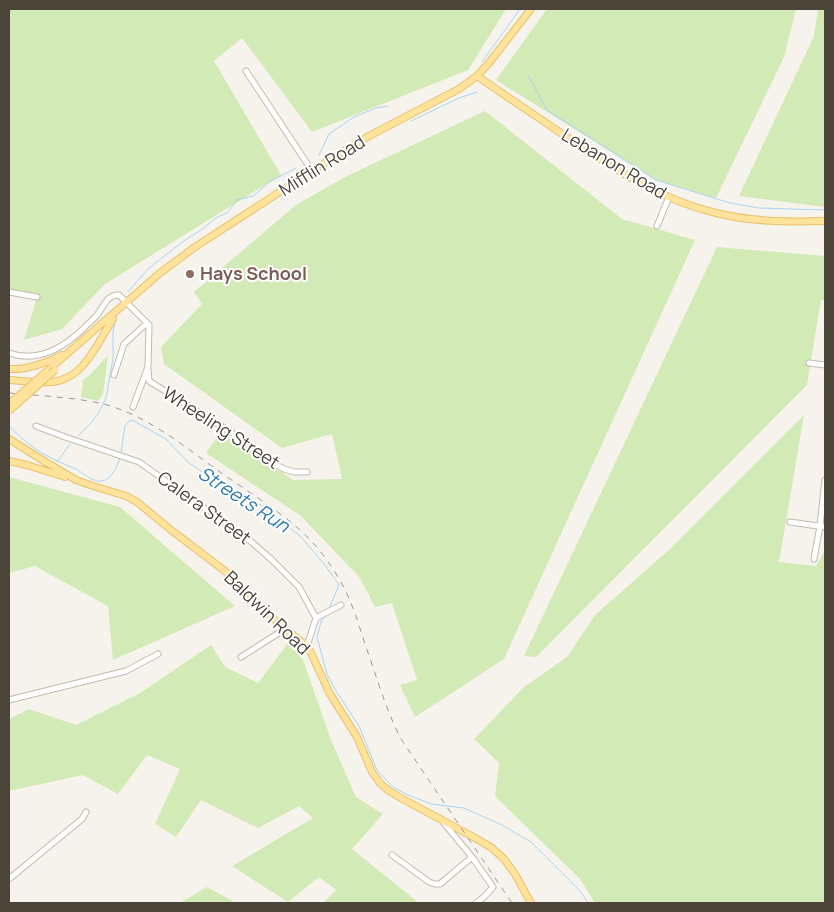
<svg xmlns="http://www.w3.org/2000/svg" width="834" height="912" font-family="Manrope,sans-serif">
<rect width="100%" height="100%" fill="#f6f3ec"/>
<path fill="#d2eab5" d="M9 9H506L468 70 312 132 242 38 214 61 281 175 105 284 62 329 24 340 37 297 9 292Z
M547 9H796L784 57 716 198 656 180 496 80Z
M818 9H825V207L739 196 814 36Z
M485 111 622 219 695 240 504 659 415 717 400 685 417 680 392 603 375 607 360 578 301 516 206 453 221 432 293 480 342 479 332 434 282 448 164 364 161 347 202 304 194 292 296 205 347 176Z
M717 247 825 256V301L821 300 807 385 536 657 524 656Z
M108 355 103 394 98 401 81 397 83 380 91 374Z
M804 415 779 562 816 566 824 552H825V903H595L580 879 495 796 499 763 474 739 524 687 567 657 595 615 670 549Z
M9 477 120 507 235 606 113 660 108 606 35 566 9 573Z
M289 642 303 660 331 740 356 797 383 814 352 849 419 903H323L336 890 319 877 288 902 232 866 313 818 299 806 258 828 201 800 176 837 155 824 180 769 147 755 118 794 83 775 9 791V719L29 709 76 725 140 693 211 645 225 667 258 683Z
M207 887 236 903H180Z"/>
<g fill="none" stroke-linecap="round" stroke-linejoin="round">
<path stroke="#a9d4f2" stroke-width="1" d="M482 62 520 9
M528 75 547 110 656 180 730 203 759 208 825 210
M411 121 459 98 477 92
M319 155 329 134 354 117 376 108 388 106
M128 292 148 269 181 243 202 229 216 218 228 212 237 200 253 196 271 181 296 168
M9 426C22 439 36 451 53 459 61 463 70 466 78 470 84 474 95 483 102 481 111 480 118 466 120 457
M78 436 90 424 98 414 106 398 113 358V331L115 322
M121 453 125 426 130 420 134 421 166 439 188 462 222 486 261 505 300 536 325 565 339 585 329 609
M58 461 70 444
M324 616 321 622 317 637 327 674 336 691 359 726 377 770 393 787 408 795 431 804 464 808 502 825 531 842 581 892 588 903"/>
<g stroke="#c2bbae" stroke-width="7">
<path id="minor" d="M246 71 312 171
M657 226 669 197
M9 292 37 297
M9 353C37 363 63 348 83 329 87 324 93 320 97 315 103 308 107 294 119 295L149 325 148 367 133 407
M809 363 825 365
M148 370 149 381 248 443 265 459 284 469 294 472H307
M114 375 124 344 147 323
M36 426 65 437 139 462 248 539 272 560 299 587 316 618 307 646
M790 522 825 527
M814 559 820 526 825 480
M316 618 341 605
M241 657 285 629
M9 700 126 671 158 654
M443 822 472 857 493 887 484 897 476 903
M392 855 429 882 435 884H440L472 857
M9 879 82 819 86 812"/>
</g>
<g stroke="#e6c16a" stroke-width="8">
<path id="major" d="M477 76C507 97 538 117 568 138 614 169 661 200 716 213 751 222 789 222 825 221
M9 369C26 370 47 363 62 355
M46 372 160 273 195 247 312 171 369 136 459 89 477 76 489 63 531 9
M9 380C23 381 37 383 51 382 84 380 97 343 113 319
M9 439 44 461 76 480 93 486 126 496 137 502 171 530 225 571 277 622 307 646 311 653 330 694 357 737 372 772 380 783 388 790 399 797 477 839 492 848 504 859 515 874 531 903
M9 461 27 465 65 477"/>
</g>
<use href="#minor" stroke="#fff" stroke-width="5"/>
<use href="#major" stroke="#ffe39c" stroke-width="6"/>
<path stroke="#9a9a9a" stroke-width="1" stroke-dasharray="6 6" stroke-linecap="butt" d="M9 393C39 396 77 397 107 405 149 417 185 447 220 472 247 491 275 508 300 530 317 545 331 564 342 584 353 604 359 626 366 647 377 678 386 710 401 739L512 903"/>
<g stroke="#e6c16a" stroke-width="8" stroke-linecap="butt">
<path id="major-bridge" d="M9 404 46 372
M9 411 55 370"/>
</g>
<use href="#major-bridge" stroke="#ffe39c" stroke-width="6"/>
</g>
<circle fill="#8d6e63" stroke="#fff" stroke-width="2" cx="190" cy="274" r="5"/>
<g text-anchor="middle" stroke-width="4" stroke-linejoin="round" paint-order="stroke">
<g font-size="18" fill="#4b4439" stroke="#fff">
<text transform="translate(614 164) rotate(31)" y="6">Lebanon Road</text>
<text transform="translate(322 166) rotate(-32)" y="6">Mifflin Road</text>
<text transform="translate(221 428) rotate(33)" y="6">Wheeling Street</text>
<text transform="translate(204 508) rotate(36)" y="6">Calera Street</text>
<text transform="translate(267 613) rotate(44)" y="6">Baldwin Road</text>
</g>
<g font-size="18" font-weight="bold" fill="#785e54" stroke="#fff" text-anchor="start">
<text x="200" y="280">Hays School</text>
</g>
<g font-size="19" font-style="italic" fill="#2e7ab2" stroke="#fff">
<text transform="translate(244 499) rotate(33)" y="7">Streets Run</text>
</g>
</g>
<rect width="834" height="912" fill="none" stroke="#4b4439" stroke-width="20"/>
</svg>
